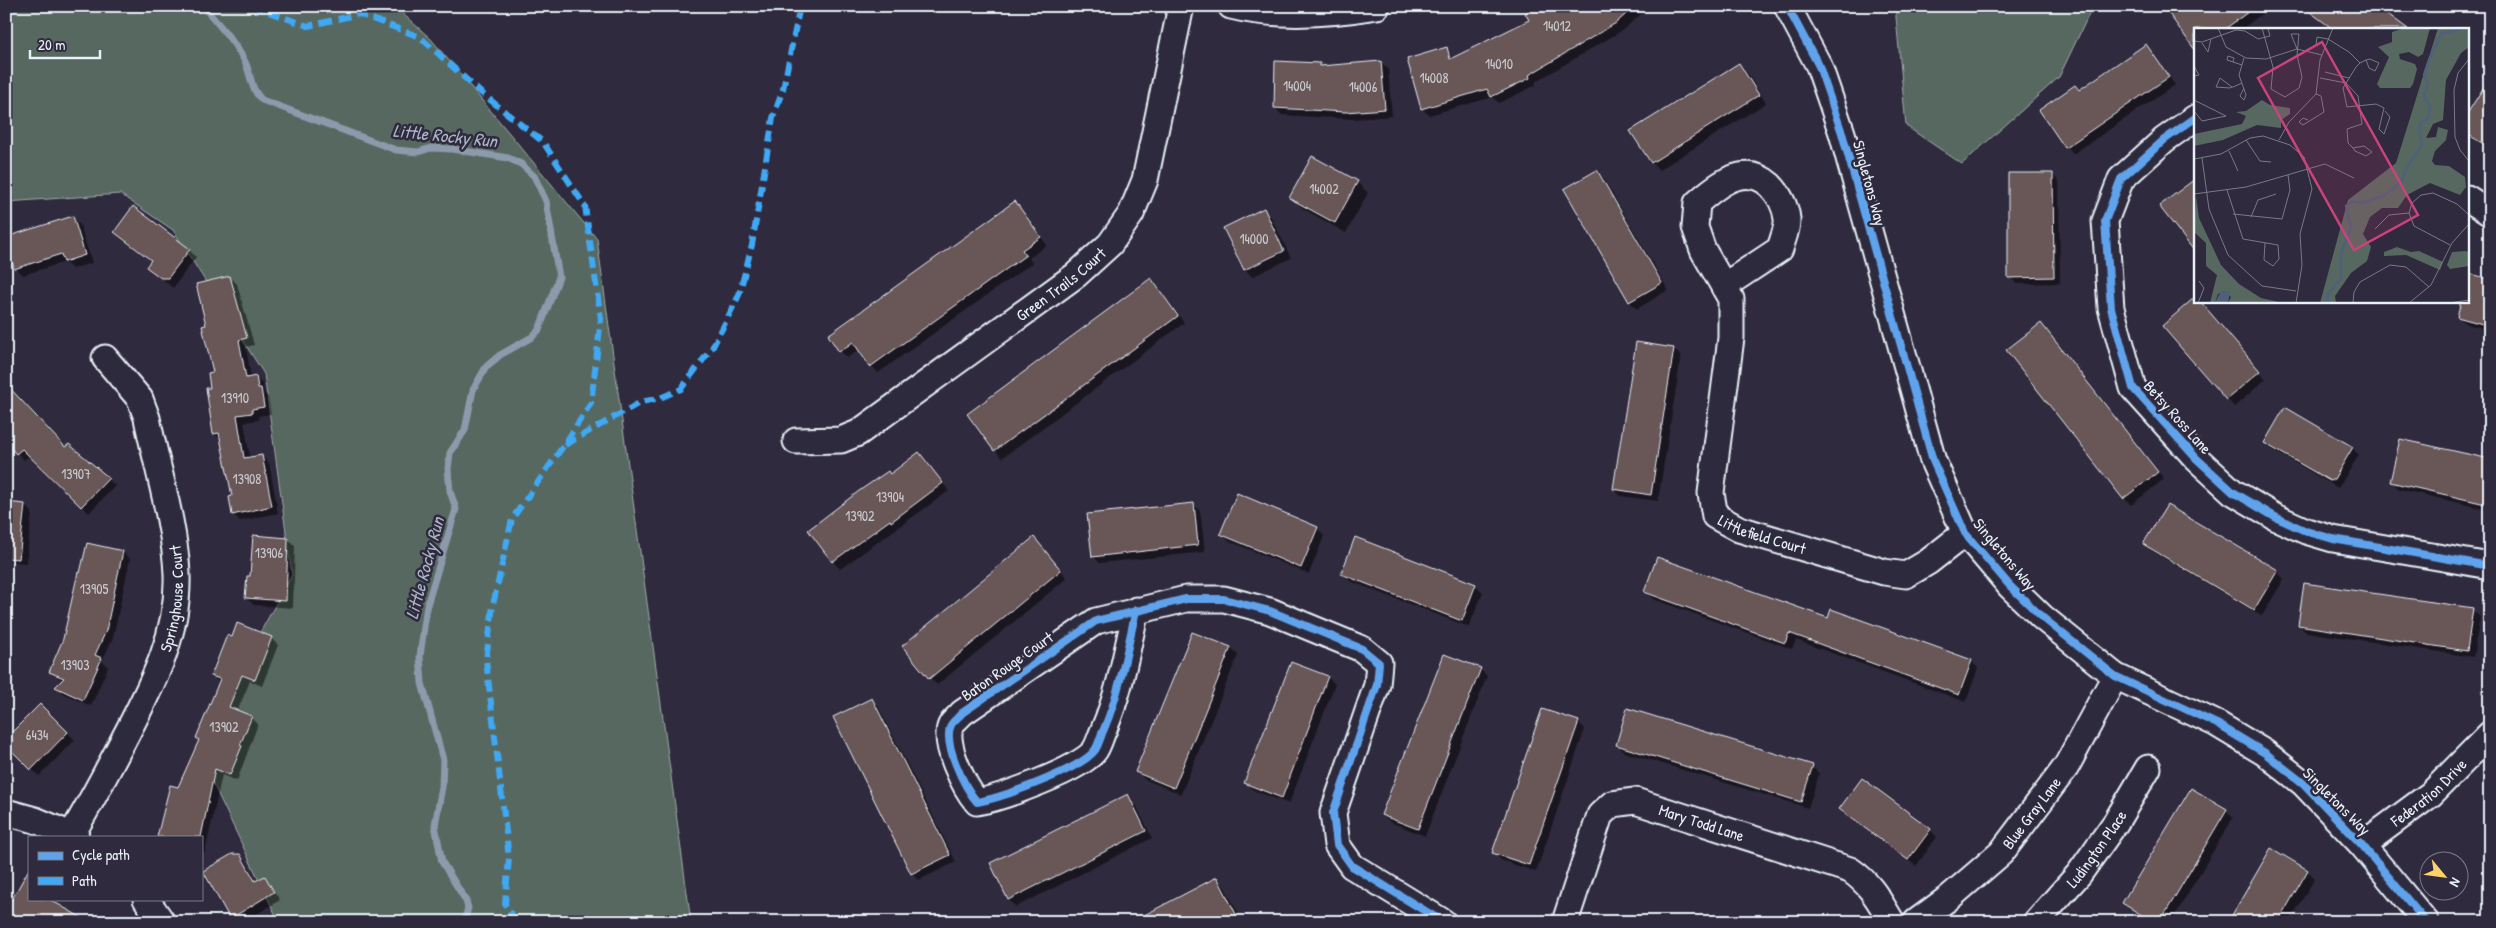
<svg xmlns="http://www.w3.org/2000/svg" width="2496" height="928" font-family="'Patrick Hand',sans-serif">
<rect width="100%" height="100%" fill="#2f2a3d"/>
<filter id="ink" filterUnits="userSpaceOnUse"><feTurbulence type="fractalNoise" baseFrequency=".02" numOctaves="2"/><feDisplacementMap in="SourceGraphic" scale="10" xChannelSelector="R" yChannelSelector="G"/><feConvolveMatrix kernelMatrix="1 2 1 2 8 2 1 2 1" color-interpolation-filters="sRGB"/></filter>
<g filter="url(#ink)">
<path fill="#576860" stroke="#a0acac" d="M6 6H394L431 39 597 239 691 922H279L196 748 292 575 264 374 173 230 120 194 6 202Z
M1895 6H2093L2059 77 1962 164 1906 126Z"/>
<path fill="#0007" d="M1540 6H1650L1623 30 1535 82 1536 85 1499 103 1493 97 1429 115 1422 108 1446 49 1454 59 1531 21Z
M2181 6H2272L2242 29H2195Z
M2146 46 2175 85 2073 154 2041 110 2080 91Z
M1380 62 1388 69 1392 116 1353 119 1282 115 1275 108 1320 64 1322 67Z
M1739 64 1746 71 1766 103 1659 170 1652 163Z
M2490 94V150L2467 135V116Z
M1597 171 1604 179 1668 290 1637 309 1630 302 1565 190Z
M2052 174 2059 182 2060 283 2017 284 2010 277Z
M1357 182 1368 193 1346 233 1302 208 1291 197Z
M1015 203 1047 245 1029 258 1032 263 878 373 859 350 847 358 840 351Z
M1263 210 1271 217 1291 258 1252 277 1245 269 1225 228Z
M73 218 80 225 92 263 72 269 65 262 23 275 16 268Z
M115 232 189 250 196 257 173 288 148 267 152 261Z
M230 277 237 284 254 345 246 347 251 378H256L263 385 264 392 268 397 271 414 258 416 259 420 244 422 250 458 261 456 269 463 278 513 240 521 233 514V497L222 441 214 433 212 389 215 373 208 326Z
M1151 280 1178 314 994 449Z
M2490 280V330L2466 324 2458 317 2467 301Z
M2195 301 2203 305 2266 379 2234 407 2164 326Z
M1179 316 1184 323 1002 458 996 451Z
M2041 324 2164 479 2131 505 2124 498Z
M1674 349 1681 356 1658 501 1621 496 1614 489Z
M6 442 66 449 85 458 115 486 89 513 30 455 24 460Z
M2265 443 2352 448 2359 455 2338 488 2273 450Z
M919 454 949 491 840 569 832 561 891 476Z
M2490 461V510L2399 489 2391 481Z
M6 503 24 505 32 512 26 563 6 561Z
M1193 504 1200 511 1205 552 1100 563 1093 556Z
M1317 528 1324 536 1309 574 1229 541 1222 533Z
M288 539 295 546 293 608 254 605 246 598Z
M1034 539 1067 578 937 685 930 678Z
M2145 544 2277 571 2284 579 2262 616 2152 551Z
M123 552 130 559 113 638 102 661 108 667 91 706 64 694 57 687 63 681 50 671Z
M1342 574 1475 585 1483 592 1469 627 1350 581Z
M1646 592 1829 620 1971 661 1978 668 1966 702 1796 640 1792 649 1653 599Z
M2472 610 2480 617 2473 657 2307 632 2299 625Z
M271 638 278 645 262 686 250 681 237 712 251 717 258 724 237 781 222 775 205 853 201 852V837H159L200 741 197 738 220 683 213 676 233 639Z
M1230 648 1238 655 1181 794 1144 779 1137 772Z
M1480 669 1487 676 1425 836 1390 822 1383 815Z
M1327 677 1335 684 1289 804 1253 790 1246 783Z
M871 699 878 706 956 862 919 880 912 873Z
M40 705 75 740 39 776 6 744Z
M1578 722 1585 729 1536 872 1501 860 1494 852Z
M1617 744 1812 766 1819 774 1808 808 1624 752Z
M2191 790 2226 810 2233 818 2171 922H2151L2124 903Z
M1128 796 1135 803 1152 838 1016 907 1009 900 991 864Z
M1840 809 1930 830 1937 837 1916 866Z
M238 852 245 860 257 882 265 878 280 900 244 922H234L231 918 204 871Z
M2307 871 2315 878 2289 922H2230Z
M1217 879 1224 886 1243 922H1134Z"/>
<g fill="none" stroke-linecap="round" stroke-linejoin="round">
<path stroke="#8c9aac" stroke-width="7" d="M203 6C217 23 236 43 245 62 252 76 250 89 262 100L396 150 418 152 431 148 452 149 508 158 521 164 534 176 546 201 559 277 539 330 532 337 500 355 486 367 473 390 465 430 450 453 448 469 450 491 456 509 427 605 420 656 422 683 443 760 442 787 435 825 442 862 466 901 468 908 464 922"/>
</g>
<path fill="#695657" stroke="#e8f1f8" d="M1537 6H1635L1616 23 1529 75 1530 78 1491 97 1487 89 1421 109 1407 59 1447 47 1450 59 1529 20 1525 13Z
M2179 6H2256L2225 29H2195V50L2169 14Z
M2302 6H2377L2408 29H2333Z
M2146 44 2169 77 2065 148 2039 110 2075 85 2079 90Z
M1275 61 1320 63V66L1381 61 1385 109 1345 112 1274 108Z
M1739 63 1759 95 1651 163 1630 131Z
M2490 77V148L2467 134V114Z
M1312 156 1358 181 1335 223 1289 198Z
M1597 170 1662 283 1629 302 1564 189Z
M2008 173H2053L2054 277 2008 278Z
M2195 179V252L2159 206Z
M1015 201 1041 237 1022 250 1026 255 870 367 853 342 839 352 828 335Z
M133 206 190 249 168 278H161L146 267 151 260 114 232Z
M1264 208 1284 251 1244 270 1223 228Z
M73 216 85 255 64 262 61 254 14 269 6 237Z
M2467 273 2490 279V326L2457 317 2461 301H2467Z
M230 276 247 338 239 340 246 378 256 376 258 388H261L264 407 252 409V413L237 415 244 458 262 455 272 506 232 515 229 497 232 496 219 433 213 434 206 388H210L208 373 213 372 202 326 206 325 196 284Z
M1151 278 1178 316 994 451 967 414Z
M2195 297V301H2200L2260 371 2226 400 2162 326Z
M2041 323 2158 472 2123 499 2006 350Z
M1636 342 1674 348 1651 495 1613 489Z
M6 384 65 447 69 444 109 478 81 507 22 449 16 454 6 443Z
M2285 407 2353 447 2334 479 2330 481 2264 443Z
M2400 439 2490 459V505L2390 482Z
M919 452 943 483 891 522 890 520 832 562 808 530 859 491 888 471 890 474Z
M1237 493 1318 527 1301 568 1220 534Z
M6 502 25 504 19 559 6 558Z
M1194 503 1198 545 1092 557 1087 514Z
M2167 505 2278 570 2254 610 2143 544Z
M253 535 288 538 286 601 245 598 247 576H250Z
M1034 537 1061 570 929 679 902 646Z
M1355 537 1476 584 1462 621 1341 574Z
M87 543 123 551 106 631 95 655 102 658 83 700 55 687 64 678 49 672 63 639 78 572 80 573Z
M1657 557 1828 618 1831 609 1972 660 1959 695 1789 633 1785 643 1644 592Z
M2304 583 2473 608 2467 651 2298 625Z
M237 623 272 637 255 680 242 675 229 707 252 716 240 745 242 746 230 775 215 769 201 837H157L170 785 178 787 199 740 196 738 220 679 211 676 227 635 232 637Z
M1192 632 1231 647 1174 788 1135 772Z
M1444 654 1481 668 1418 829 1381 815Z
M1291 662 1328 676 1282 798 1244 783Z
M872 698 950 855 911 874 833 717Z
M40 704 68 732 31 770 6 745V738Z
M1627 708 1813 765 1801 802 1616 745Z
M1542 709 1579 721 1529 865 1492 853Z
M1862 778 1931 829 1908 860 1839 809Z
M2191 788 2227 809 2160 922H2153L2122 903Z
M1128 794 1146 831 1008 900 990 863Z
M2271 848 2308 870 2278 922H2228Z
M232 854H240L255 881 265 876 274 892 230 919 203 871Z
M29 869V899H49L89 922H14L6 917V910Z
M1217 877 1240 922H1131Z"/>
<g fill="none" stroke-linecap="round" stroke-linejoin="round">
<g stroke="#e8f1f8" stroke-width="29">
<g id="minor">
<path d="M1231 6C1279 18 1330 14 1377 6"/>
<path d="M1787 6 1819 66 1842 133 1933 461 1965 533 2010 586 2042 617 2115 676 2217 724 2265 753 2303 783 2362 845 2426 922"/>
<path d="M2195 118 2164 140 2121 179 2105 221 2111 308 2133 388 2196 458 2233 492 2275 517 2306 531 2333 539 2490 566"/>
<path d="M2467 198 2490 213"/>
<path id="s1" d="M1724 286 1780 249C1782 241 1788 228 1787 219 1786 207 1779 194 1770 185 1745 162 1717 185 1697 203L1695 227 1703 250 1731 299V338L1711 493 1715 516 1739 529 1884 572 1906 575 1928 562 1965 533"/>
<path id="s2" d="M796 441 841 440 858 433 1076 275 1110 244 1131 214 1145 180 1181 6"/>
<path d="M1136 610C1127 650 1120 691 1104 729 1101 735 1099 744 1095 750 1082 769 1001 798 977 802 965 788 942 743 951 725 953 721 959 717 962 713L1096 621 1186 599H1224L1270 611 1362 649 1379 663 1377 685 1333 813 1337 845 1352 866 1443 922"/>
<path d="M6 812 35 820 76 837"/>
<path id="s3" d="M72 834C91 802 109 768 126 735 153 683 179 634 177 574 175 526 157 467 147 418L140 399 105 358"/>
<path id="s4" d="M2362 845 2431 794 2490 734"/>
<path d="M146 899 162 922"/>
<path id="s5" d="M1565 922 1600 815 1612 804 1635 801 1850 870C1871 884 1879 901 1892 922"/>
<path id="s6" d="M1916 922 1950 897 2001 853 2066 767 2115 676"/>
<path id="s7" d="M2036 922 2079 874 2116 822 2148 768"/>
</g>
</g>
<use href="#minor" stroke="#2f2a3d" stroke-width="25"/>
<path stroke="#3fa9f5" stroke-width="6" stroke-dasharray="12 6" stroke-linecap="butt" d="M252 6 308 26 359 14 420 37 479 91 543 142 585 206 601 319 591 403 564 445 512 519 493 605 486 660 509 858 505 904 516 922
M565 445 641 402 660 398 681 389 712 348 723 327 739 295 752 245 773 118 783 89 800 6"/>
<g stroke="#2f2a3d" stroke-width="11">
<path id="cycleway" d="M1787 6 1819 66 1842 133 1933 461 1965 533 2010 586 2042 617 2115 676 2217 724 2265 753 2303 783 2362 845 2426 922
M2195 118 2164 140 2121 179 2105 221 2111 308 2133 388 2196 458 2233 492 2275 517 2306 531 2333 539 2490 566
M1136 610C1127 650 1120 691 1104 729 1101 735 1099 744 1095 750 1082 769 1001 798 977 802 965 788 942 743 951 725 953 721 959 717 962 713L1096 621 1186 599H1224L1270 611 1362 649 1379 663 1377 685 1333 813 1337 845 1352 866 1443 922"/>
</g>
<use href="#cycleway" stroke="#60a3ed" stroke-width="8"/>
</g>
</g>
<g text-anchor="middle" stroke-width="5" stroke-linejoin="round" paint-order="stroke">
<g font-size="14" fill="#c8cad0">
<text x="1557" y="31">14012</text>
<text x="1499" y="69">14010</text>
<text x="1434" y="83">14008</text>
<text x="1297" y="91">14004</text>
<text x="1363" y="92">14006</text>
<text x="1324" y="194">14002</text>
<text x="1254" y="244">14000</text>
<text x="235" y="403">13910</text>
<text x="76" y="479">13907</text>
<text x="247" y="484">13908</text>
<text x="890" y="502">13904</text>
<text x="860" y="521">13902</text>
<text x="269" y="558">13906</text>
<text x="94" y="594">13905</text>
<text x="75" y="670">13903</text>
<text x="224" y="732">13902</text>
<text x="37" y="740">6434</text>
</g>
<g font-size="16" fill="#e8f1f8" stroke="#2f2a3d">
<text transform="translate(1870 183) rotate(75)" y="6">Singletons Way</text>
<text dy="6" stroke="none"><textPath href="#s2" startOffset="315">Green Trails Court</textPath></text>
<text transform="translate(2178 417) rotate(48)" y="6">Betsy Ross Lane</text>
<text dy="6" stroke="none"><textPath href="#s1" startOffset="595">Littlefield Court</textPath></text>
<text transform="translate(2005 554) rotate(50)" y="6">Singletons Way</text>
<text dy="6" stroke="none"><textPath href="#s3" startOffset="259">Springhouse Court</textPath></text>
<text transform="translate(1007 666) rotate(-35)" y="6">Baton Rouge Court</text>
<text dy="6" stroke="none"><textPath href="#s4" startOffset="85">Federation Drive</textPath></text>
<text transform="translate(2337 801) rotate(45)" y="6">Singletons Way</text>
<text dy="6" stroke="none"><textPath href="#s6" startOffset="160">Blue Gray Lane</textPath></text>
<text dy="6" stroke="none"><textPath href="#s5" startOffset="222">Mary Todd Lane</textPath></text>
<text dy="6" stroke="none"><textPath href="#s7" startOffset="95">Ludington Place</textPath></text>
</g>
<g font-size="18" font-style="italic" fill="#abb7c6" stroke="#2f2a3d">
<text transform="translate(445 136) rotate(6)" y="6">Little Rocky Run</text>
<text transform="translate(425 568) rotate(-75)" y="6">Little Rocky Run</text>
</g>
</g>
<g transform="translate(2194 28)">
<rect width="275" height="275" fill="#2f2a3d"/>
<path d="M211 0H236L229 26 224 29 215 24 205 26 206 31 221 36 223 41 219 56 216 60H186L183 56 195 29 184 19 198 14V4ZM244 0H275V19L267 25 252 52 249 92 239 96 232 110 242 109 244 99 254 102 252 112 241 123 238 133 241 137 255 138 271 149 272 159 266 167 236 155 213 167 204 180H188L176 189 169 206 177 219 173 233 157 245 141 268 142 275H126L154 172 202 135ZM68 72 76 77 96 80V86L87 92V100L63 97 29 112 0 118V106L48 96 52 88 42 84 52 83ZM2 168 5 190 27 237 45 256 67 270 89 275H34L37 269 30 263 24 266 21 275H16L23 247 12 238V215L0 204ZM203 219 217 224 225 223 249 234 246 242 212 227 190 228V224ZM271 223 275 224V238L256 241 253 237 258 224Z" fill="#576860"/>
<path d="M27 263 36 264 34 275H21Z" fill="#4f607a"/>
<path fill="none" stroke="#4f607a" stroke-width="2.5" d="M134 275 133 267 147 250V226L157 200 152 178 158 173 169 175 189 168 208 154 211 142 228 117 225 100 227 94 234 90 236 79 230 68 234 56 230 47 235 32 247 6 270 0"/>
<path fill="none" stroke="#797a88" stroke-width="1" d="M24 0 32 19 52 30 72 31 103 21 128 27M68 0 79 39 77 61 91 69 105 60 108 49 103 27 105 6H97L103 21M0 13 8 14 42 2 51 3 64 11 76 8 74 0M8 15 14 24 17 11M122 17 123 9 134 11 155 24 166 35M275 31 264 45 260 62 261 109 266 122 275 133M172 32 175 40 181 43 185 35 176 31 172 32 166 35 162 39 149 60 153 79 182 76 190 80 185 101 190 106 196 89 191 83M39 34 40 30 34 28 33 32 48 37M0 38 5 47 0 48M131 44 155 50M126 50 152 55 164 68 168 96 153 101 154 115 159 120 161 123 172 128 178 124 170 118 159 120M38 59 26 50 22 59 36 60 38 59H39L48 55M50 60 46 68 50 72 52 67 45 47 50 30M0 72 32 88 8 93 0 83M114 92 109 90 105 94 109 97 130 84 127 68 122 66M52 112 66 133 77 134M85 112 95 94 122 66 126 32 139 0M35 123 44 143M8 130 15 181 34 227 68 258 102 263M0 131 27 126 56 110 69 108 96 117 110 129 118 161 106 206 108 237 102 275M33 162 49 211 84 217 85 231 79 238 70 232 71 215M0 166 52 159 131 136 160 150M39 186 88 191 96 162 94 147M57 189 64 172 82 166M181 201 195 187 215 185M256 217 220 198 215 185 218 175 227 167 239 165 263 176 275 187M4 275 10 260 5 253M159 275 160 264 166 254 196 237 212 239 235 259M215 275 237 257 258 215 275 196M255 275 275 272"/>
<path fill="#ca437a" fill-opacity="0.15" stroke="#ca437a" stroke-width="2.5" d="M128 14 224 187 160 222 64 50Z"/>
<rect width="275" height="275" fill="none" stroke="#e8f1f8" stroke-width="2.5"/>
</g>
<rect width="2496" height="928" fill="none" stroke="#2f2a3d" stroke-width="25"/>
<rect x="12" y="12" width="2471" height="903" fill="none" stroke="#e8f1f8" stroke-width="2" filter="url(#ink)"/>
<rect x="28" y="836" width="175" height="65" fill="#2f2a3d" stroke="#797a88"/>
<rect x="38" y="852" width="25" height="8" fill="#60a3ed" stroke="#797a88"/>
<text x="72" y="860" font-size="15" fill="#e8f1f8">Cycle path</text>
<rect x="38" y="877" width="25" height="8" fill="#3fa9f5" stroke="#797a88"/>
<text x="72" y="886" font-size="15" fill="#e8f1f8">Path</text>
<g transform="translate(2444 876) rotate(119)"><circle r="24" fill="#2f2a3d" stroke="#797a88"/>
<path d="M0-4L9 19L0 12L-9 19Z" fill="#ffd166"/>
<text y="-8" font-size="14" font-weight="bold" text-anchor="middle" fill="#e8f1f8">N</text>
</g>
<path d="M30 50v8h70v-8" fill="none" stroke="#e8f1f8" stroke-width="2.5"/>
<text x="38" y="50" font-size="15" fill="#e8f1f8" stroke="#2f2a3d" stroke-width="4" paint-order="stroke">20 m</text>
</svg>
